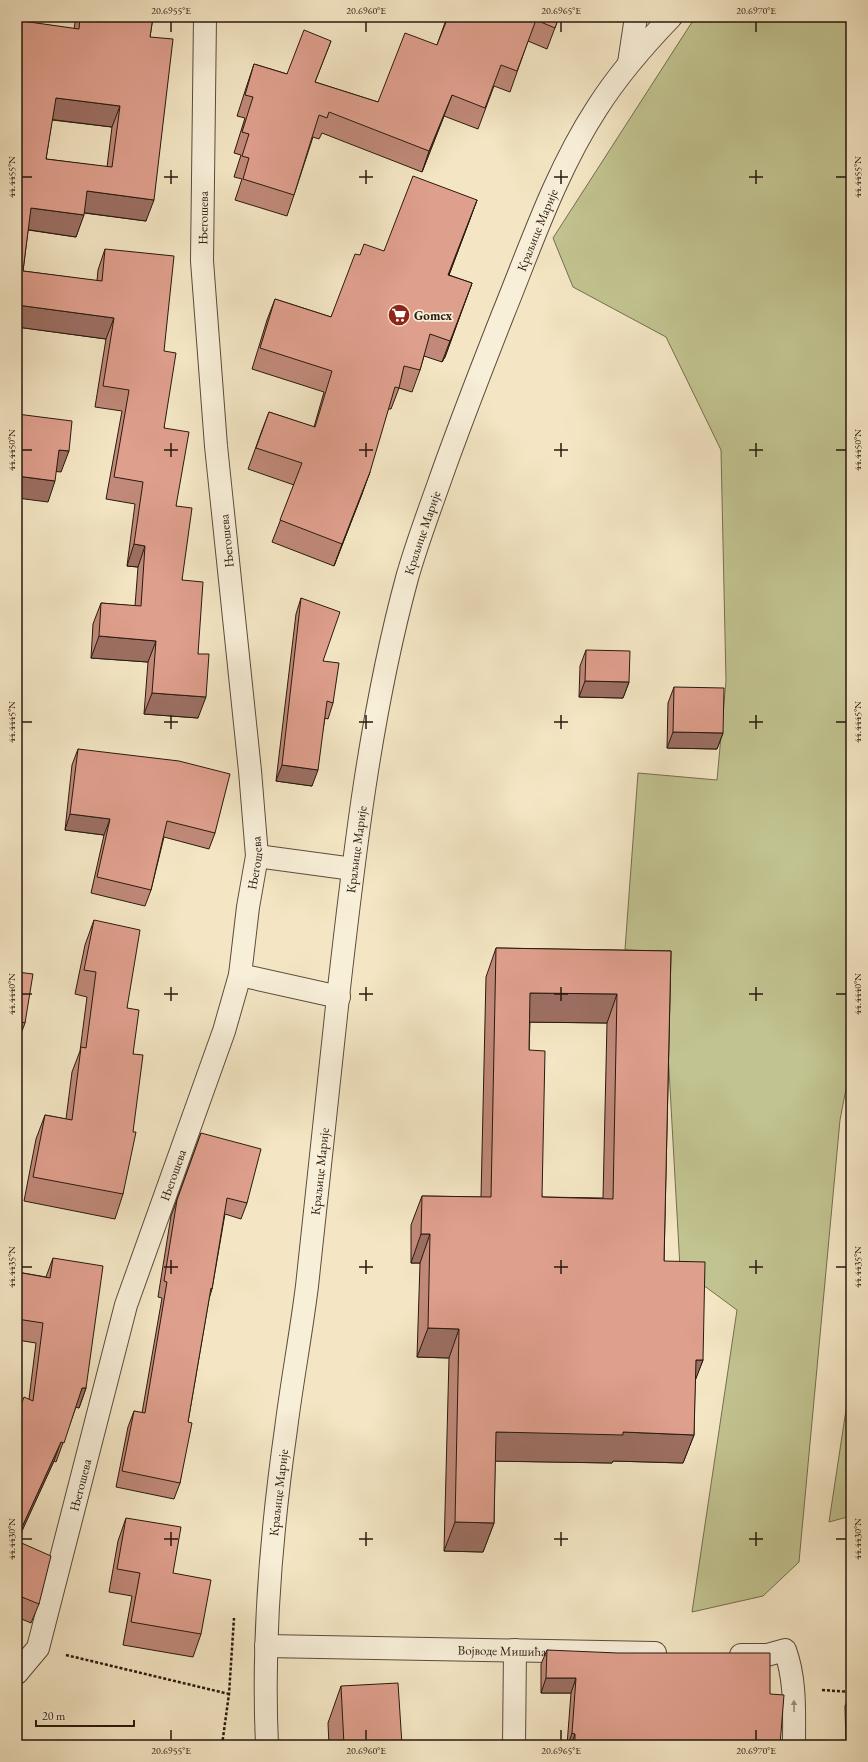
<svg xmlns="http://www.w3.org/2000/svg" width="868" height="1762" font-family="'EB Garamond',serif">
<rect width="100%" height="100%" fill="#f4e6c4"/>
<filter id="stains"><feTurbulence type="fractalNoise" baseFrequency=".005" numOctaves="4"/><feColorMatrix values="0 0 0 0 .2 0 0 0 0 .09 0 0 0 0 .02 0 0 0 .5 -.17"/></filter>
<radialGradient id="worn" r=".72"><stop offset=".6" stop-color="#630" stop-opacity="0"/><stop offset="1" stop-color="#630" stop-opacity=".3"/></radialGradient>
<path fill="#c1c390" stroke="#746e4f" d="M697 17H851V313L846 317 851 336V1063L840 1120 799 1562 763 1596 692 1612 737 1310 680 1268 664 980 625 949 638 773 717 780 726 681 721 450 666 337 573 287 553 238 694 19Z
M851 1377V1516L829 1522Z"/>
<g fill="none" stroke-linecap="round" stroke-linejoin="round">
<g stroke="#5b4c3c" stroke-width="24">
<g id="minor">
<path d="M629 63 636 17"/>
<path d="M257 856 353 869"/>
<path d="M240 975 339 997"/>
<path id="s1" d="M266 1646 655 1653"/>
<path d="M741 1655H767L785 1650C796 1680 794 1713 794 1745"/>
<path id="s2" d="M17 1673 38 1648 126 1305 224 1031 240 975 248 907 257 856 250 771 216 446 202 261 205 17"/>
<path d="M514 1745 515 1650"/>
</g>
</g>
<g stroke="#5b4c3c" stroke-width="24">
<g id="tertiary">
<path id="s3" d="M267 1745C262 1639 271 1534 286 1429 292 1381 301 1334 307 1286 317 1190 328 1093 338 997 354 856 370 715 407 578 416 546 428 514 439 483 459 426 481 370 503 314 531 245 556 171 597 108 618 75 644 45 671 17"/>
</g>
</g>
<path stroke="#28190e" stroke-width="2.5" stroke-dasharray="3 2" stroke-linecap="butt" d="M66 1655 229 1694
M822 1690 851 1692
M222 1745 229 1694 234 1618"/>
<use href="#minor" stroke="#f8efd9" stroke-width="22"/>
<use href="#tertiary" stroke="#f8efd9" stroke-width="22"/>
</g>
<path fill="#c08979" stroke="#28190e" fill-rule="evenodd" d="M76 17H153L150 37 146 221 84 213 76 237 28 230 23 271 97 281 98 270 105 249 164 351V428L176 506 182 580 198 654V718L144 714 148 662 91 658 93 624 101 603 135 606 138 567 127 566 135 504 106 499 122 411 95 407 106 339 17 327V33L22 21 74 29ZM52 120 112 127 107 167 46 159Z
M447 17H559L547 49 528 41 510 92 494 86 478 129 444 116 422 172 322 133 319 139 313 137 294 195 287 216 235 200 242 179 234 177 241 155 234 153 245 118 237 116 247 85 254 64 287 74 331 41 315 82 378 102 437 45Z
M477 200 449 275 472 283 445 357 442 362 424 356 420 370 412 392 399 388 391 409H388L362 494 334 566 272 542 294 485 248 469 261 433 269 412 314 427 324 392 252 369 267 320 275 299 331 317 360 255 384 251Z
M301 598 323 661 333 703 328 719 325 718 312 786 276 781 296 614Z
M586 650 629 682 623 698 579 697 580 666Z
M674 687 723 733 717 749 667 748 668 703Z
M78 749 215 833 209 849 164 837 151 890 145 906 91 893 104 835 65 830 72 765Z
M94 920 127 1008 133 1054 123 1194 115 1219 24 1201 36 1139 45 1115 66 1119 72 1072 80 1051 87 997 75 994 85 945Z
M496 948 671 951 664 1261 703 1360 695 1380 694 1435 683 1463 613 1461 612 1463 495 1461 494 1523 483 1552 444 1551 449 1358 417 1357 420 1263H411V1225L422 1196 481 1197 486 977ZM530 1022 607 1023 603 1198 542 1197 529 1050Z
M17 972 25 1023 19 1039H17Z
M201 1133 247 1203 241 1219 225 1214 212 1289 209 1299 188 1422 180 1483 174 1499 116 1487 128 1427 134 1411 142 1413 162 1298 158 1297 171 1216Z
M53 1258 86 1388 79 1408 76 1407 56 1462 54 1461 17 1541 39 1604 31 1623 17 1617V1416L29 1399 36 1343 17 1340V1272L46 1277Z
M126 1518 173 1573 201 1634 193 1657 123 1645 132 1596 109 1592 118 1541Z
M547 1650 770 1694 780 1745H567L571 1693H541V1664Z
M341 1686 402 1745H329L328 1723Z
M851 1690V1745H846L845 1706Z"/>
<path fill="#9c6f63" stroke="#28190e" d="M452 95 444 116 422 172 429 151Z
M56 98 120 106 112 127 48 119Z
M87 191 154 200 146 221 79 212Z
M477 200 469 222 441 296 448 275Z
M31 208 84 215 76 237 24 229Z
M472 283 445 357 442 362 450 341Z
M17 305 114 318 106 339 17 327Z
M59 450 69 451 61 472 51 471Z
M370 472 362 494 334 566 342 544Z
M17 476 55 481 48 502 17 498Z
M134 544 145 546 138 567 127 566Z
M99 636 156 641 148 662 91 658Z
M585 681 629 682 623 698 579 697Z
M152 693 206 697 198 718 144 714Z
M673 732 723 733 717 749 667 748Z
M282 765 318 770 312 786 276 781Z
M70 814 110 819 104 835 65 830Z
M530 993 617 994 607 1023 520 1022Z
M421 1234H430L420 1263H411Z
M428 1328 459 1329 449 1358 417 1357Z
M696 1360H703L692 1389Z
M82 1388H86L79 1408 75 1407Z
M496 1432H623L694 1435 683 1463 613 1461 612 1463 485 1461Z
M61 1442 54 1461 17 1542V1538Z
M455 1522 494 1523 483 1552 444 1551Z
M546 1678H576L571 1693H541Z
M572 1733 575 1734 571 1745H568Z"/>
<path fill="#df9f8d" stroke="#28190e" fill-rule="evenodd" d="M80 17H153L150 37 173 39 154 200 87 191 84 215 31 208 23 271 102 281 105 249 174 256 164 351 176 353 164 428 189 432 176 506 192 508 182 580 203 582 198 654H209L206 697 152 693 156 641 99 636 101 603 141 606 145 546 134 544 143 482 114 477 129 390 103 386 114 318 17 305V307V51L22 21 79 29ZM56 98 120 106 112 167 46 159Z
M448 17H559L555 28 536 20 517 71 501 65 485 108 452 95 429 151 329 112 327 118 319 115 294 195 243 179 249 158 242 156 249 134 242 132 253 97 245 95 254 64 287 74 304 30 331 41 315 82 378 102 405 33 437 45Z
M413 176 477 200 448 275 472 283 452 336 450 341 430 334 420 370 404 366 399 388 395 387 370 472 342 544 280 520 302 463 256 448 269 412 315 427 332 371 260 348 275 299 331 317 355 254 360 255 364 244 384 251Z
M17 414 72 421 69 451 59 450 55 481 17 476Z
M301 598 340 612 323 661 339 663 333 703 327 701 318 770 282 765Z
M586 650 630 651 629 682 585 681Z
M674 687 724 688 723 733 673 732Z
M78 749 179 761 230 774 215 833 167 821 151 890 97 877 110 819 70 814Z
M94 920 140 930 127 1008 139 1010 133 1054 143 1055 133 1132H136L123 1194 33 1177 45 1115 72 1120 81 1047 86 1048 96 972 84 970Z
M496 948 671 951 664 1261 705 1262 703 1360H696L694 1435 623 1432V1435L496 1432 494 1523 455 1522 459 1329 428 1328 430 1234H421L422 1196 491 1197ZM530 993 617 994 613 1199 542 1197 545 1051 529 1050Z
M17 972 33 974 25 1023 17 1021Z
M201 1133 261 1149 247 1203 227 1198 212 1289 211 1288 188 1422 192 1423 180 1483 122 1471 134 1411 145 1413 167 1282 164 1281 177 1200Z
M53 1258 103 1266 86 1388H82L64 1443 61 1442 17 1538V1416L24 1397 33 1401 43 1323 17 1319V1272L50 1278Z
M126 1518 181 1527 173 1573 211 1580 201 1634 131 1622 140 1573 117 1569Z
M17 1541 51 1556 39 1604 17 1595Z
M547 1650 618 1653H770V1694L784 1695 780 1745H575V1734L572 1733 576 1678H546Z
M398 1683 402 1745H344L341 1686Z"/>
<defs><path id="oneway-solid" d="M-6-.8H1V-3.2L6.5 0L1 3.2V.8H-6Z"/></defs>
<use fill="#9a8f7e" href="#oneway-solid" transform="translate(794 1706) rotate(-91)"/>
<path fill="none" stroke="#28190e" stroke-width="1.5" d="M171 22V32M366 22V32M561 22V32M756 22V32M171 170V184M366 170V184M561 170V184M756 170V184M22 177H32M164 177H178M359 177H373M554 177H568M749 177H763M836 177H846M171 443V457M366 443V457M561 443V457M756 443V457M22 450H32M164 450H178M359 450H373M554 450H568M749 450H763M836 450H846M171 715V729M366 715V729M561 715V729M756 715V729M22 722H32M164 722H178M359 722H373M554 722H568M749 722H763M836 722H846M171 987V1001M366 987V1001M561 987V1001M756 987V1001M22 994H32M164 994H178M359 994H373M554 994H568M749 994H763M836 994H846M171 1260V1274M366 1260V1274M561 1260V1274M756 1260V1274M22 1267H32M164 1267H178M359 1267H373M554 1267H568M749 1267H763M836 1267H846M171 1532V1546M366 1532V1546M561 1532V1546M756 1532V1546M22 1539H32M164 1539H178M359 1539H373M554 1539H568M749 1539H763M836 1539H846M171 1730V1740M366 1730V1740M561 1730V1740M756 1730V1740"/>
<defs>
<g id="supermarket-disc" transform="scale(1.15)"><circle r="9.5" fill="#8f2418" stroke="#f8efd9"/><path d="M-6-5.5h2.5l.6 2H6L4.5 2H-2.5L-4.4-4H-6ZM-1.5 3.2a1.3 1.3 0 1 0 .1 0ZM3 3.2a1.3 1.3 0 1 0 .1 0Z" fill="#fff"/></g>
</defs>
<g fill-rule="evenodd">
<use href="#supermarket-disc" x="399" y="315"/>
</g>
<g text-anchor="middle" stroke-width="3.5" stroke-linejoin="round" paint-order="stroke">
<g font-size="13" fill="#28190e" stroke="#f8efd9">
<text dy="5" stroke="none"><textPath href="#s2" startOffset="1497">Његошева</textPath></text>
<text dy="5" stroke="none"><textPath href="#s3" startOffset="1549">Краљице Марије</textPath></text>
<text dy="5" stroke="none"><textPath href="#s3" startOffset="1225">Краљице Марије</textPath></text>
<text transform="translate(226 541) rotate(-96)" y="5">Његошева</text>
<text dy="5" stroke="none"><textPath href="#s3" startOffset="901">Краљице Марије</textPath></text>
<text dy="5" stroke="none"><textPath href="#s2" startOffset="849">Његошева</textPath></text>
<text dy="5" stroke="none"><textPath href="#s3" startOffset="577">Краљице Марије</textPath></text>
<text dy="5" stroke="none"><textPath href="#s2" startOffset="525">Његошева</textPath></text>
<text dy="5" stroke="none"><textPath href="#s2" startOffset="201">Његошева</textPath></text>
<text dy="5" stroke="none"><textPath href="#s3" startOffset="253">Краљице Марије</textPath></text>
<text dy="5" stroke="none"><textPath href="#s1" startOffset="236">Војводе Мишића</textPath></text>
</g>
<g font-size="13" font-weight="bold" fill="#28190e" stroke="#f8efd9" text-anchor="start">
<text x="414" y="320">Gomex</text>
</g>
</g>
<rect width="868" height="1762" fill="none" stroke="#f4e6c4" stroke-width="44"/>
<path d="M36 1720v6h98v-6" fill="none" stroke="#28190e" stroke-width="2"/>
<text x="42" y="1720" font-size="12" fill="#28190e" stroke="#f8efd9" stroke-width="3" paint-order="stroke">20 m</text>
<rect x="22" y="22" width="824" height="1718" fill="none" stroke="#28190e" stroke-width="1.5"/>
<g font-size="10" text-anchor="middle" fill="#28190e">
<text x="171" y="14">20.6955°E</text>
<text x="366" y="14">20.6960°E</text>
<text x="561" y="14">20.6965°E</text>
<text x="756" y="14">20.6970°E</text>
<text transform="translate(11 177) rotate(-90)" y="4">44.4455°N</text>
<text transform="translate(857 177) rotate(-90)" y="4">44.4455°N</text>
<text transform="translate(11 450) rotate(-90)" y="4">44.4450°N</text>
<text transform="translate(857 450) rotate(-90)" y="4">44.4450°N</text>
<text transform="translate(11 722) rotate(-90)" y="4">44.4445°N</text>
<text transform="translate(857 722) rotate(-90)" y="4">44.4445°N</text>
<text transform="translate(11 994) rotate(-90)" y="4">44.4440°N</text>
<text transform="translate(857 994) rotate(-90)" y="4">44.4440°N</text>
<text transform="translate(11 1267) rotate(-90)" y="4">44.4435°N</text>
<text transform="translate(857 1267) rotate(-90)" y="4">44.4435°N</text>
<text transform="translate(11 1539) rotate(-90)" y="4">44.4430°N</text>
<text transform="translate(857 1539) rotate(-90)" y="4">44.4430°N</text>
<text x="171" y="1754">20.6955°E</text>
<text x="366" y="1754">20.6960°E</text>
<text x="561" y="1754">20.6965°E</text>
<text x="756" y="1754">20.6970°E</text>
</g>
<rect width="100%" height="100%" filter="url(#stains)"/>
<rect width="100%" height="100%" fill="url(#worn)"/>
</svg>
